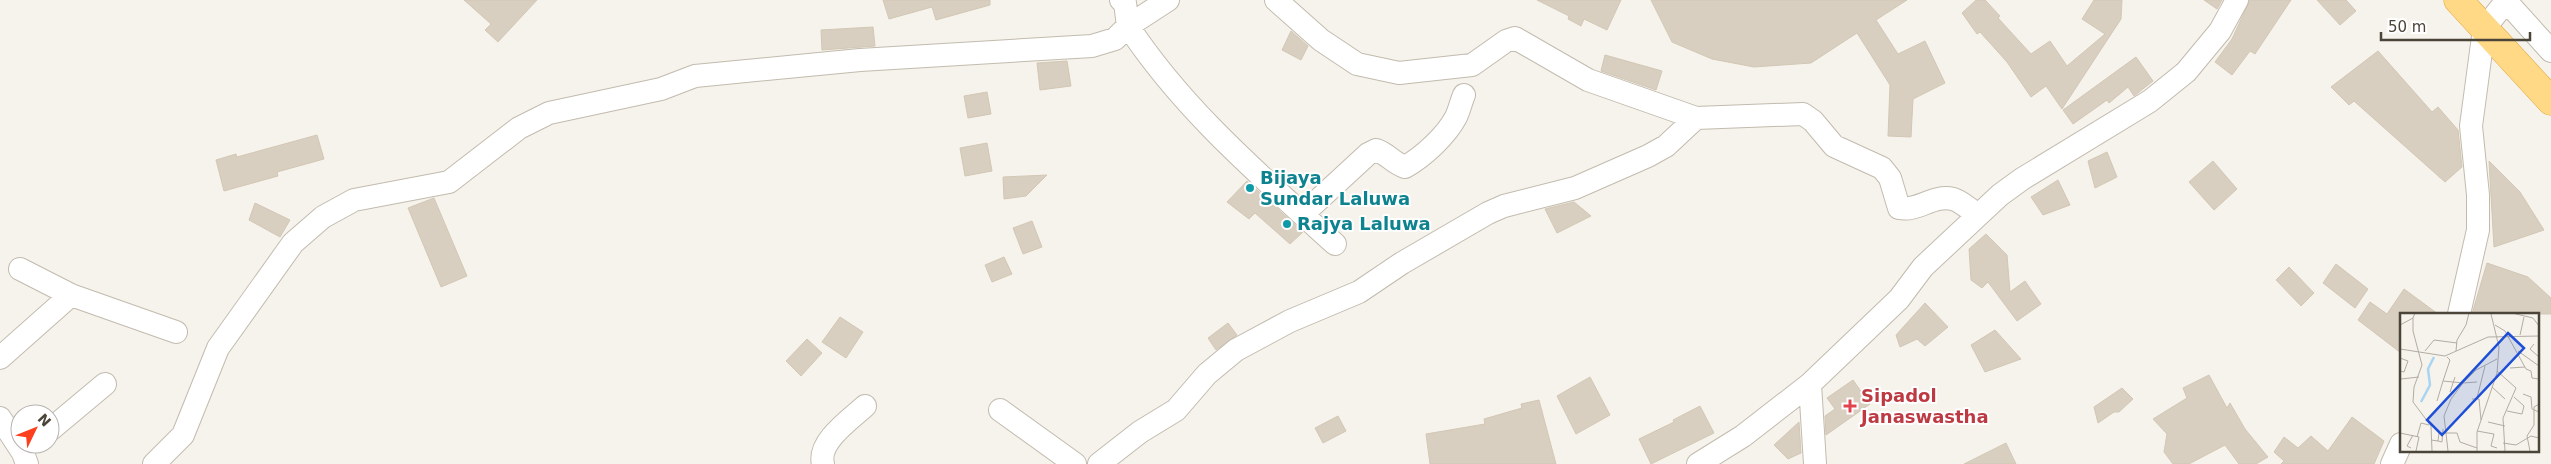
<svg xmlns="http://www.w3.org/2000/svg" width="2551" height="464" font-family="'DejaVu Sans',sans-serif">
<rect width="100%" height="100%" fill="#f6f3ec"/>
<path fill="#d8cfc1" stroke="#d3c7b4" d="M464 0H537L498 42 485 30 491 24Z
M883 0H990V5L936 20 932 7 889 19Z
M1537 0H1621L1607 30 1584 19 1581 26 1568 19 1569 16Z
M1651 0H1907L1876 20 1898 54 1925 41 1945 83 1913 99 1911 137 1888 136 1890 85 1857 33 1811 63 1754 67 1712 59 1672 42Z
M1976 0H1985L2000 16 1998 18 2031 54 2050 41 2067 66 2105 34 2082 19 2094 0H2122L2121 19 2062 109 2046 86 2031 97 2007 62 1980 32 1977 34 1962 13Z
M2204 0H2222L2217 9Z
M2250 0H2291L2255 54 2250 51 2232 75 2215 62 2232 39Z
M2317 0H2346L2356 11 2340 25Z
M873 27 875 46 822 50 821 30Z
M1291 31 1308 46 1301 60 1282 50Z
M2378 51 2432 112 2438 107 2458 130 2462 167 2445 182 2354 101 2349 105 2331 87Z
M1605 55 1662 71 1656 90 1601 71Z
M2136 57 2153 81 2134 96 2128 87 2109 103 2107 100 2073 124 2063 110Z
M1067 61 1071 86 1040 90 1037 63Z
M987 92 991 114 968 118 964 96Z
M317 135 324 159 277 172 278 176 224 191 216 160 236 154 237 157Z
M987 143 992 171 965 176 960 148Z
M2107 152 2117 177 2095 188 2088 161Z
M2213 161 2237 189 2214 210 2189 182Z
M2489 161 2520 192 2544 230 2494 247Z
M1047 175 1026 196 1004 199 1003 177Z
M2058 180 2070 205 2043 215 2031 197Z
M1247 181 1303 232 1290 244 1255 213 1249 219 1227 202Z
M434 198 467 276 441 287 408 208Z
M1574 202 1591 216 1557 233 1545 209Z
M255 203 290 220 280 237 249 220Z
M1032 221 1042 247 1023 254 1013 228Z
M1986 234 2007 255 2010 292 2025 281 2041 304 2017 321 1988 282 1982 288 1971 280 1969 249Z
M1004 257 1012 274 992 282 985 265Z
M2487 263 2528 277 2551 298V314H2472Z
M2336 264 2368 289 2355 308 2323 283Z
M2289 267 2314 293 2301 306 2276 280Z
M2404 289 2438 314H2401V353L2358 320 2370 302 2387 314Z
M1925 303 1948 327 1925 346 1917 339 1900 347 1896 335Z
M840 317 863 332 846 358 822 342Z
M1228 323 1237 335 1216 350 1208 338Z
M1995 330 2021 359 1985 372 1971 345Z
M807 339 822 353 801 376 786 361Z
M2209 375 2227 408 2230 403 2245 429 2268 457 2256 464H2239L2225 445 2189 464H2173L2164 452 2167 434 2153 419 2187 398 2183 388Z
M1590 377 1610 415 1576 434 1557 396Z
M1853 380 1870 404 1826 435 1825 416 1835 409 1827 398Z
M2122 388 2133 399 2119 412H2114L2098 423 2094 407Z
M1539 400 1556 464H1430L1426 434 1485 424 1484 419 1522 408 1521 404Z
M1700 406 1714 433 1651 464 1639 439 1674 422 1673 420Z
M1338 416 1346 431 1323 443 1315 428Z
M2352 417 2384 441 2374 464H2281L2284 461 2274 452 2284 437 2298 448 2311 436 2328 451Z
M1799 422 1801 453 1788 459 1774 445Z
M2006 443 2016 464H1964Z"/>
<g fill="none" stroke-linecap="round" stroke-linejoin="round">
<g stroke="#c2bbae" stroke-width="24">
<path id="minor" d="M1168 0 1128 26C1184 111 1261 176 1335 244
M1276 0 1321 40 1357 64 1399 73 1472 65 1506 41 1515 38 1588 80 1696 118 1803 114 1813 121 1834 146 1882 168 1890 178 1899 208C1918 212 1933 194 1953 199 1961 201 1970 210 1977 214
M2505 0 2551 51
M1303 214 1368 154 1376 150C1388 154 1393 163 1405 167 1423 157 1446 136 1456 117 1459 111 1461 102 1464 95
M20 269 71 295 176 332
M2459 314 2478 230V195L2471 126 2484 29 2507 0
M0 358 71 295
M1810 384 1815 464
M1000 410 1075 464
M0 418 23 453 27 464
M50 430 105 384
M154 464 183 435 218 348 293 243 323 217 354 200 449 182 519 128 549 113 661 89 695 76 860 60 1092 46 1115 39 1128 26 1125 3 1121 0
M823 464C817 442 851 419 865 406
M1099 464 1140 432 1176 410 1207 374 1236 350 1290 321 1359 292 1402 263 1488 213 1504 206 1575 188 1648 156 1666 146 1696 118
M1698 464 1743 436 1810 384 1899 299 1923 267 2000 195 2022 179 2150 101 2186 72 2220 31 2237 0
M2392 464 2401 444"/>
</g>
<g stroke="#e0a43c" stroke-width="29">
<path id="trunk" d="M2458 0 2551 101"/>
</g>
<use href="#minor" stroke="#fff" stroke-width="22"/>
<use href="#trunk" stroke="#ffd985" stroke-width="28"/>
</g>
<g fill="#0f9aa8" stroke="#fff" stroke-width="2">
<circle cx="1250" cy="188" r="5"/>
<circle cx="1287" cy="224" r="5"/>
</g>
<path fill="#e0444e" stroke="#fff" stroke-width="2" d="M1847.5 398.5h5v5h5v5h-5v5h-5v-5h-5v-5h5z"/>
<g text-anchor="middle" stroke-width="4" stroke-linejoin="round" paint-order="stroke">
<g font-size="18" font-weight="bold" fill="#0d838f" stroke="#fff" text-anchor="start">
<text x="1260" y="184">Bijaya<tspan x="1260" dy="21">Sundar Laluwa</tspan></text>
<text x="1297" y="230">Rajya Laluwa</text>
</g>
<g font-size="18" font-weight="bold" fill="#be3a42" stroke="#fff" text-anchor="start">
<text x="1861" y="402">Sipadol<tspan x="1861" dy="21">Janaswastha</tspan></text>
</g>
</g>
<g transform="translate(2400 313)">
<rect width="139" height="139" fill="#f6f3ec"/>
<path fill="none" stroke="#a9d4f2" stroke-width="2.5" d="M21 89 30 72 28 56 34 44"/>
<path fill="none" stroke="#b2ada4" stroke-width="1" d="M112 0 133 5 139 13M13 5V18L22 52 14 74 13 89 31 113 32 138M0 12 13 5 15 0M95 12 105 18 126 56 131 58 132 65 139 66M120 22 124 4M134 31 130 36 139 44M0 36 45 43 88 24 139 23M25 38 34 27 57 30M56 38 57 27 66 12 69 0M118 38 139 53M47 44 50 47 43 68 63 70 51 86 44 103 48 138M0 45 8 48 4 59 0 58M110 55 125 54M97 58 116 75 103 105 105 138M0 61V108M1 66 19 64M77 69 63 70 76 57 97 46M92 74 105 86M50 79 55 64M123 81 131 84 132 96 139 99M77 85 85 53M72 86H79L81 107M37 88 43 68M107 98 122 101 124 93 114 84M88 109 105 113M77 118 94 121 91 133 97 135M0 120 19 124 16 138M17 124 21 110 29 112M31 127 38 128 39 120H57L60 129 77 135M38 128 42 129 43 116M103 130 116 132 131 123 139 125M11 135 7 133 13 122M77 138V119L97 60 99 34 91 1M130 138 127 123 134 112V94L139 91"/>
<path fill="#1d4ed8" fill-opacity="0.15" stroke="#1d4ed8" stroke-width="2.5" d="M108 20 124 35 42 122 27 107Z"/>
<rect width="139" height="139" fill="none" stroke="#4b4439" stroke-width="2.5"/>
</g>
<g transform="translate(35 429) rotate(47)"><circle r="24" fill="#ffffff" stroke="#b7b4b0"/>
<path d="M0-4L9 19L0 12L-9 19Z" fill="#fc3f1d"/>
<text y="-8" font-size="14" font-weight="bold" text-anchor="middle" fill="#4b4439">N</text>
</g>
<path d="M2381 32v8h149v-8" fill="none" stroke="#4b4439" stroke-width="2.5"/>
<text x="2388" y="32" font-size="15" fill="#4b4439" stroke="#ffffff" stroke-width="4" paint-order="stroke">50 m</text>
</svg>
